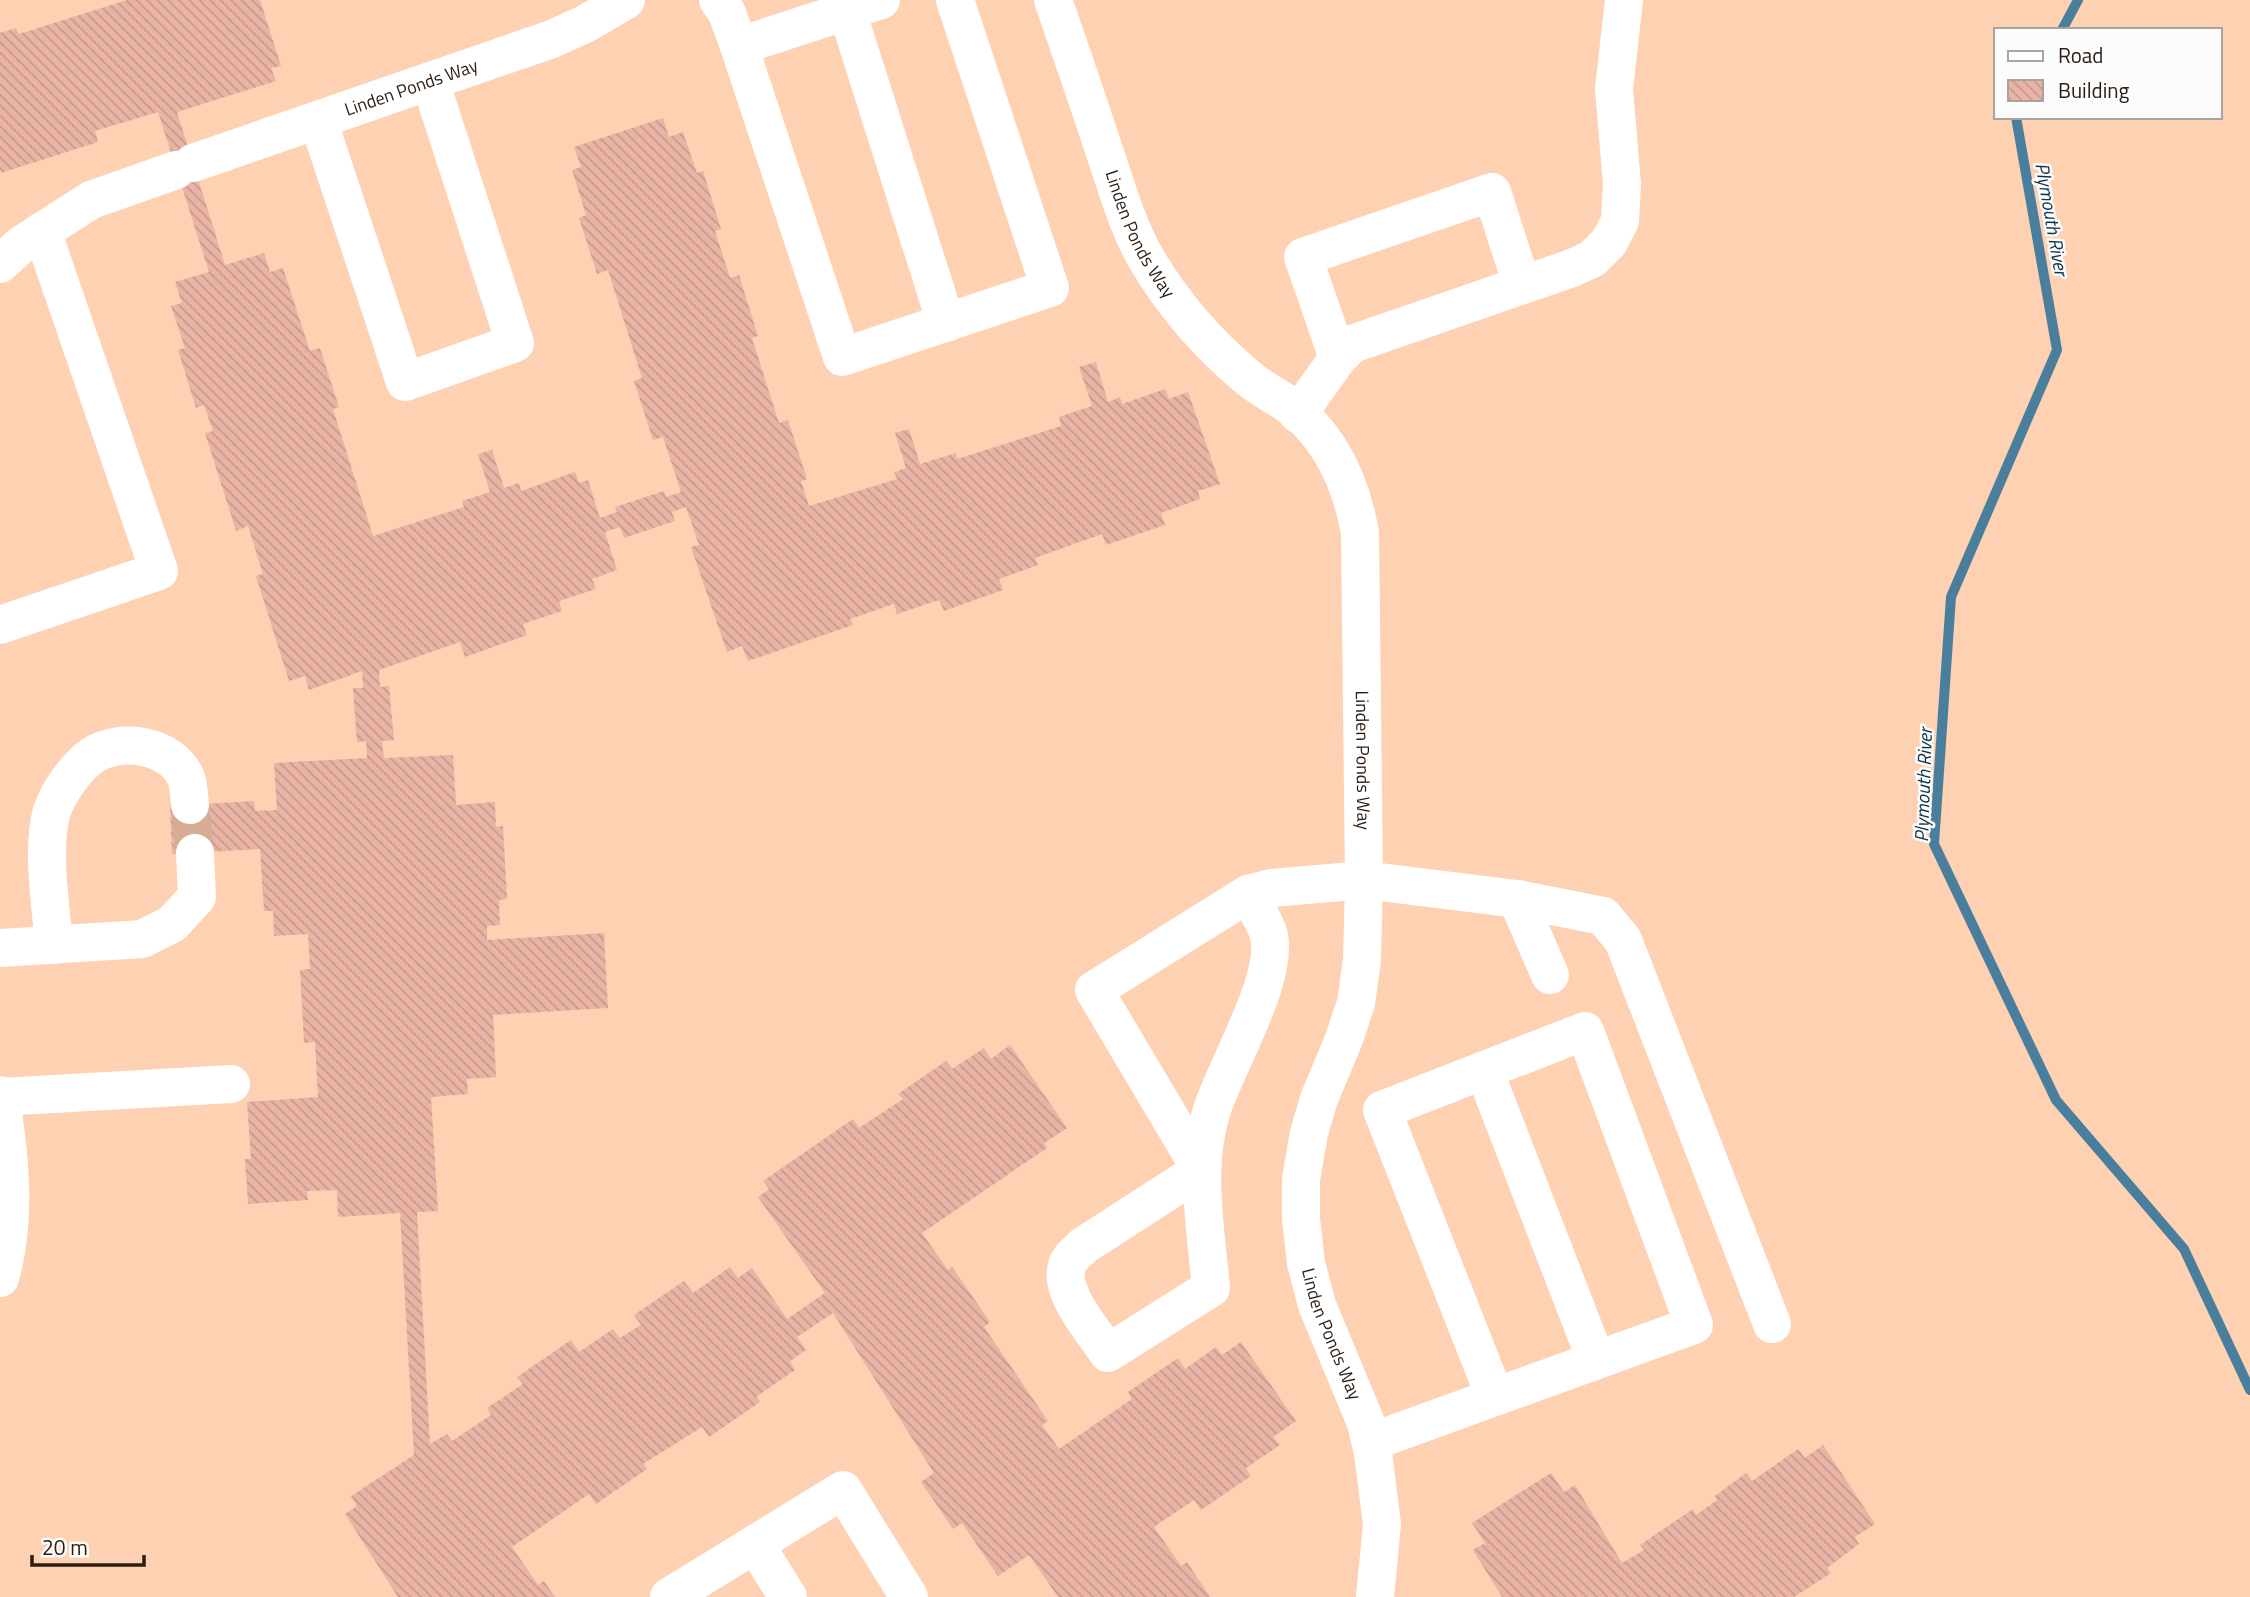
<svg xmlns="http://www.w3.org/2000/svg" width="2250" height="1597" font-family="'Titillium Web',sans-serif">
<defs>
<pattern id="building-back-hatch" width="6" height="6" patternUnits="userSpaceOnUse" patternTransform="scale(1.75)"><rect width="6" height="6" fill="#e9b3a5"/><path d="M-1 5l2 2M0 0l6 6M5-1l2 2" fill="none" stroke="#c8998d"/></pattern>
</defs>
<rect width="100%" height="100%" fill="#fed1b2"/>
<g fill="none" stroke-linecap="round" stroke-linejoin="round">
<path stroke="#497f9c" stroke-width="10" d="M2062 30 2078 0
M2016 117 2057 350 1951 597 1934 844 2056 1100 2184 1249 2250 1390"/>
</g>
<path fill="url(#building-back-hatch)" d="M127 0H260L281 66 271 68 276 81 177 112 225 265 264 253 270 272 283 268 310 351 320 348 339 407 333 409 373 536 464 507 462 501 490 492 478 454 492 450 504 488 519 483 521 491 575 472 579 483 588 480 600 518 617 512 615 507 664 491 666 497 681 492 663 437 653 440 634 381 642 378 608 270 597 274 579 218 586 215 572 170 581 167 574 147 663 118 669 137 683 132 697 173 703 171 721 229 715 231 730 278 739 275 758 336 752 338 779 423 788 420 807 479 801 481 809 506 897 479 894 472 906 468 895 433 909 429 920 464 956 453 957 459 1061 426 1059 417 1092 406 1079 367 1096 362 1108 402 1120 397 1122 404 1165 389 1169 399 1188 392 1220 484 1198 491 1200 499 1161 513 1165 525 1106 545 1102 534 1035 558 1038 565 999 579 1003 590 944 611 939 600 897 614 894 604 850 619 853 625 748 661 742 646 727 652 691 547 699 545 686 507 672 512 675 521 624 538 620 527 605 532 617 570 592 579 596 589 559 601 562 611 523 624 527 635 465 657 460 642 379 670 380 687 389 686 394 740 382 741 384 758 453 755 456 805 495 802 496 827 503 826 507 899 499 900 500 925 487 926V940L604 933 608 1008 493 1015 496 1077 467 1079 468 1094 431 1097 438 1211 417 1212 430 1444 447 1434 452 1441 491 1415 487 1408 523 1384 517 1377 571 1340 579 1352 613 1329 620 1338 641 1325 634 1315 684 1281 693 1293 730 1267 738 1278 752 1268 787 1319 825 1293 758 1197 769 1189 763 1181 853 1119 859 1128 903 1099 898 1094 946 1061 952 1069 984 1048 991 1059 1010 1045 1067 1128 1044 1143 1047 1148 922 1233 948 1270 952 1267 990 1322 984 1327 1048 1421 1042 1425 1059 1449 1132 1399 1128 1392 1178 1358 1185 1369 1216 1347 1222 1355 1241 1342 1296 1421 1273 1437 1280 1445 1246 1468 1251 1476 1201 1510 1194 1500 1154 1527 1181 1566 1187 1562 1210 1597H1058L1029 1555 998 1576 962 1523 953 1529 921 1482 934 1473 833 1313 797 1337 806 1350 790 1361 795 1370 756 1397 760 1402 709 1437 702 1427 643 1464 647 1469 596 1504 589 1494 512 1547 538 1585 544 1581 555 1597H398L345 1514 357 1506 351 1496 414 1455 400 1213 338 1217 337 1190 307 1191 308 1200 248 1204 245 1159H251L247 1102 318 1097 315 1042 304 1043 300 970 310 969 308 934 274 936 273 911H264L260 849 172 854 170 806 254 801 255 811 277 810 274 763 367 758 366 741 357 742 353 688H363L362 671 309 690 305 676 289 681 256 576 263 574 248 526 236 531 205 433 213 431 204 405 196 408 178 350 185 348 171 306 182 303 175 282 209 272 158 112 95 131 98 142 1 173 0 168V33L16 28 19 34Z
M1823 1445 1875 1524 1855 1537 1859 1544 1827 1568 1831 1573 1794 1597H1502L1473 1550 1485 1543 1472 1523 1551 1473 1564 1492 1575 1485 1622 1563 1644 1550 1640 1545 1693 1509 1696 1515 1717 1500 1715 1496 1746 1473 1752 1481 1798 1449 1805 1458Z"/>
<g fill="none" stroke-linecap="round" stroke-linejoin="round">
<path stroke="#d4ad92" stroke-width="38" stroke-dasharray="38 19" stroke-linecap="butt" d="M190 805 195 853"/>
<g stroke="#fff" stroke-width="38">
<path d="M718 0 727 13 739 46 842 357 1050 288 955 0"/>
<path id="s1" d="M1053 0C1071 52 1089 104 1106 156 1118 191 1128 228 1147 260 1173 304 1207 343 1246 376 1258 387 1273 394 1286 403 1329 434 1351 481 1360 533L1364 880 1362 960 1356 1003 1344 1039 1319 1099 1309 1133 1301 1179V1219L1306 1263 1317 1305 1366 1423 1373 1453 1382 1524 1375 1597"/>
<path d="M847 11 946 323"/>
<path d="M739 46 881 0"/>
<path d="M318 120 405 382 515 343 430 81"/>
<path id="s2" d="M193 163 552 39 585 24 626 0"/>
<path d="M0 264 21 245 91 200 176 170"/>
<path d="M1338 358 1303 257 1492 192 1522 285"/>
<path d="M1298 414 1338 358 1352 344 1572 268 1592 259 1609 242 1620 221 1622 184 1614 89 1624 0"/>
<path d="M0 625 159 571 42 231"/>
<path d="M1248 894C1255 906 1263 919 1268 932 1282 976 1224 1068 1211 1113 1194 1169 1206 1230 1211 1288L1108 1353C1093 1330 1051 1285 1071 1258 1074 1254 1080 1250 1083 1246L1201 1170 1094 990 1248 894 1272 888 1364 880 1517 899 1603 916 1623 940 1772 1324"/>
<path d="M1517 899 1550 975"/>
<path d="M54 945C51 906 41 848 52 811 59 791 76 767 93 755 122 737 172 745 186 778 189 786 189 796 190 805"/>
<path d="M0 948 142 939 172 924 197 897 195 853"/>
<path d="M1585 1031 1694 1325 1495 1397 1382 1110Z"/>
<path d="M1484 1070 1596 1360"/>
<path d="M0 1095C10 1154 17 1220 0 1278"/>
<path d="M0 1097 231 1084"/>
<path d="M1371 1442 1495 1397"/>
<path d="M755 1544 788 1597"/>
<path d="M669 1597 843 1490 909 1597"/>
</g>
</g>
<g text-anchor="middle" stroke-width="5" stroke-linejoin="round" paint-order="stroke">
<g font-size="18" fill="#2c1c11" stroke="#fcfcfc">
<text dy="6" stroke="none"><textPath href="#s2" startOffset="231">Linden Ponds Way</textPath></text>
<text dy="6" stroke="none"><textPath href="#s1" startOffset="250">Linden Ponds Way</textPath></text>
<text dy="6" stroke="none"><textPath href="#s1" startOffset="859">Linden Ponds Way</textPath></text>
<text dy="6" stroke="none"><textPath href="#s1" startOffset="1447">Linden Ponds Way</textPath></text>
</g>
<g font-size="19" font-style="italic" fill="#0d3246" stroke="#fcfcfc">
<text transform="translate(2052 219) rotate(80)" y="7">Plymouth River</text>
<text transform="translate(1923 785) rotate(-88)" y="7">Plymouth River</text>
</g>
</g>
<rect x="1994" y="28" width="228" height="91" fill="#fcfcfc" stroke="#a9a29e" stroke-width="2"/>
<rect x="2008" y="51" width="35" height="10" fill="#ffffff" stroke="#a9a29e" stroke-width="2"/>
<text x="2058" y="63" font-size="21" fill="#2c1c11">Road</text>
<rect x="2008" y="80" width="35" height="21" fill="url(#building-back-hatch)" stroke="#a9a29e" stroke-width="2"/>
<text x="2058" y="98" font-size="21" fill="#2c1c11">Building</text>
<path d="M32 1555v10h112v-10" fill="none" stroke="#2c1c11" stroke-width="3.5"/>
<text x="42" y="1555" font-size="21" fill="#2c1c11" stroke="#fcfcfc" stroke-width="5" paint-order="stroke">20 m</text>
</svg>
